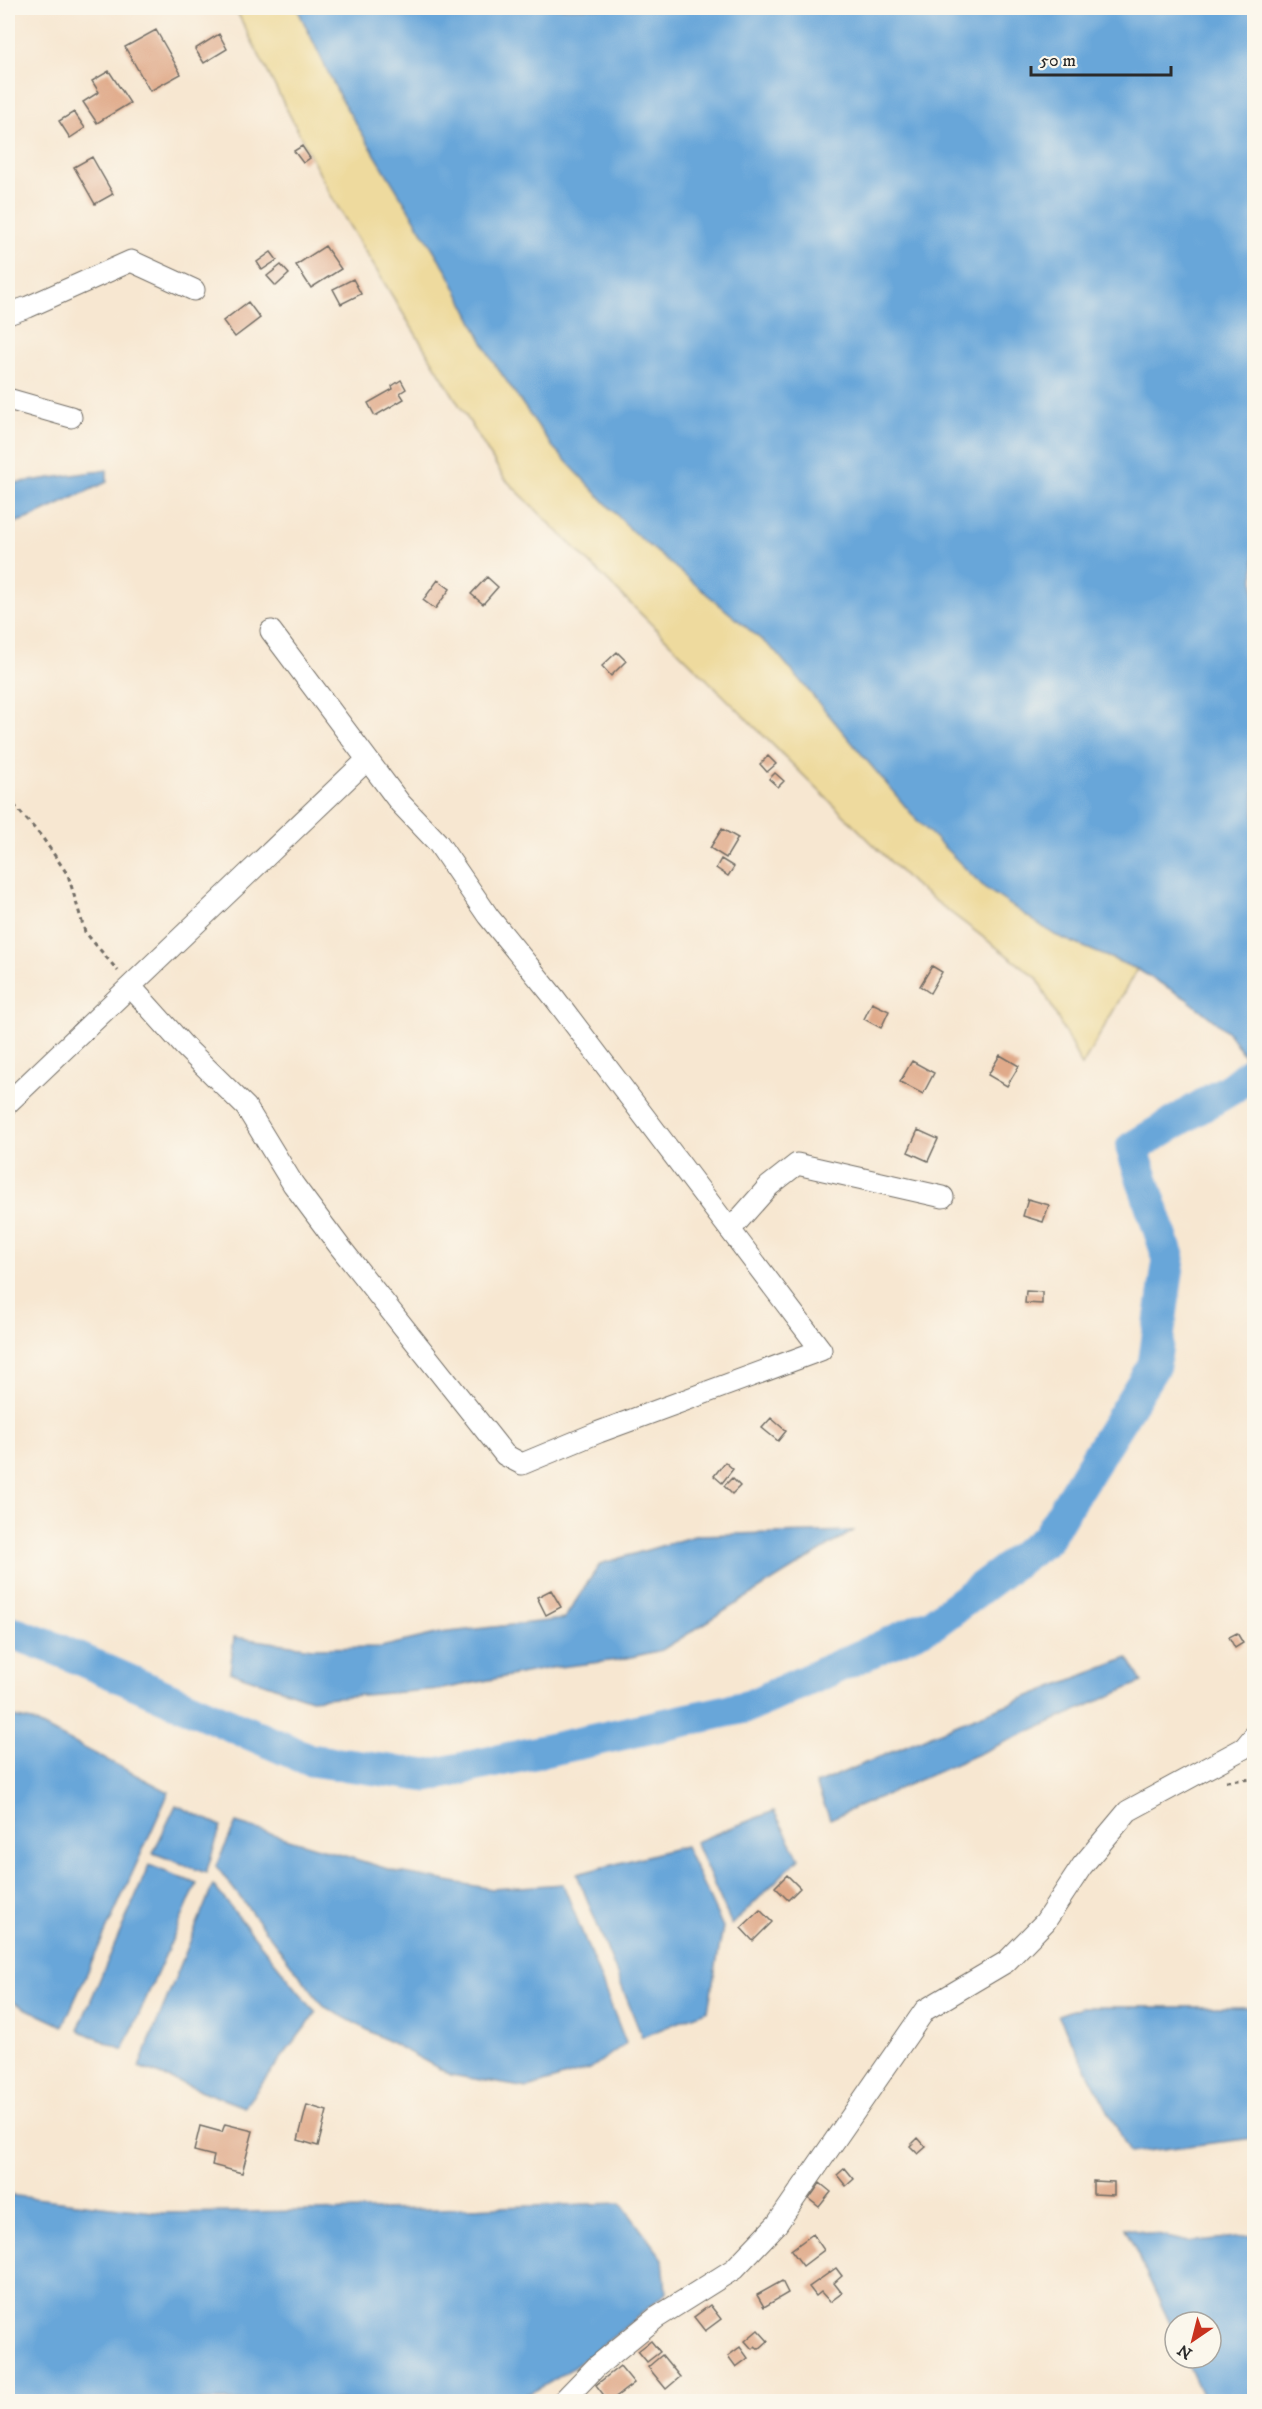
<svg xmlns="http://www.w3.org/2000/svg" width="1262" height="2409" font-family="'IM FELL DW Pica',serif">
<rect width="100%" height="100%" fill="#fbf7ec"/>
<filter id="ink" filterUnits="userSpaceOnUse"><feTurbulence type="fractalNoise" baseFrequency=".0167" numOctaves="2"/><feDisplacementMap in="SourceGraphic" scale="12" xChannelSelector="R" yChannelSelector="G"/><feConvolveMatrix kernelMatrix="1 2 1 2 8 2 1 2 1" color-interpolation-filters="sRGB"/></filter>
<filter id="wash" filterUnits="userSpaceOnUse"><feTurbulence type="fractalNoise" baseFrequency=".008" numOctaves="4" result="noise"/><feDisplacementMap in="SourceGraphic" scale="24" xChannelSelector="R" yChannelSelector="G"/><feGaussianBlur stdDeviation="1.35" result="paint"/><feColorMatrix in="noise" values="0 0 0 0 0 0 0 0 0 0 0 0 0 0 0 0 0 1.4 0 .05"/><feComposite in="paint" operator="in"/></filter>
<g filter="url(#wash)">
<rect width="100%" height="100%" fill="#f7e7d1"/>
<path fill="#eeda9e" stroke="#8c8264" stroke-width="1.5" d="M235 8H297L342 101 448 273 492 360 552 446 632 531 777 653 916 819 1055 935 1137 969 1082 1066 1037 978 913 884 504 478 331 196Z"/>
<path fill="#67a6d9" stroke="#496882" stroke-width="1.5" d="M297 8H1254V1070L1228 1032 1187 999 1137 969 1055 935 985 888 916 819 777 653 632 531 552 446 492 360 448 273 342 101Z
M107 470V482L32 517 8 525V484Z
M853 1531 662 1650 618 1660 551 1668 442 1689 311 1699 230 1672 234 1637 313 1648 381 1647 440 1633 564 1619 600 1564 698 1535Z
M1128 1658 1142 1682 830 1819 816 1784 962 1722Z
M8 1716 32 1721 169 1792 63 2026 8 2000Z
M176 1805 221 1826 206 1873 153 1853Z
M774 1811 799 1858 732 1925 695 1842Z
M236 1823 398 1872 492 1889 563 1884 626 2043 590 2069 527 2088 451 2075 323 2006 216 1866Z
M685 1846 723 1927 708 2010 642 2037 577 1874Z
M149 1865 197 1884 123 2050 78 2030Z
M213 1885 316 2013 244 2107 139 2067Z
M1081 2007H1254V2138L1130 2153 1058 2015Z
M8 2195 162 2213 437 2209 621 2203 663 2259 666 2293C623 2328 560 2387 508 2401H8Z
M1125 2228 1189 2242 1254 2235V2401H1205L1185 2358H1211V2322H1175V2334Z"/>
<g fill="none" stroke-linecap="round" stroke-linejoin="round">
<path stroke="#67a6d9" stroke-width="33" d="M8 1631 59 1650 310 1760 428 1776 750 1706 934 1623 1046 1539 1154 1365 1169 1259 1132 1148 1232 1088 1254 1070"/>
</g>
<g id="blocks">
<path fill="#e0aa8a" d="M156 30 181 74 150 91 125 47Z
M219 34 227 49 204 63 195 49Z
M109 71 130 103 97 123 83 102 99 92 92 81Z
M74 112 85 128 70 138 59 121Z
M302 146 310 158 303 163 294 151Z
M92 157 113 194 95 204 74 167Z
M325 246 341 269 311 288 296 265Z
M271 252 277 260 262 270 257 262Z
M281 265 289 274 276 286 267 276Z
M353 279 361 294 341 304 333 289Z
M248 302 260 318 235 337 223 321Z
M401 380 406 389 400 393 404 399 375 416 368 403 393 389 392 386Z
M487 577 498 587 483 604 471 594Z
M438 580 450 589 435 609 423 600Z
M617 652 626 661 611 676 602 666Z
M768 756 776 764 767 772 760 764Z
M775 773 784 781 778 787 769 779Z
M722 829 738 838 726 858 710 848Z
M721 859 734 867 728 876 716 868Z
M932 966 942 972 930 993 920 986Z
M872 1003 889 1011 881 1028 864 1019Z
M1000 1055 1019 1066 1007 1086 988 1075Z
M912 1061 934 1073 923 1094 900 1082Z
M918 1130 938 1139 928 1161 908 1152Z
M1028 1199 1049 1205 1043 1222 1023 1216Z
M1026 1291 1042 1292V1304L1025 1303Z
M771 1418 786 1431 778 1441 762 1428Z
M725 1462 733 1469 722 1483 714 1476Z
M732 1478 740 1486 732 1494 724 1486Z
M551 1590 561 1607 546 1615 537 1597Z
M1237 1633 1243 1643 1235 1648 1229 1637Z
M787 1875 800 1888 788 1900 775 1887Z
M760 1910 772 1922 753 1941 741 1928Z
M307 2105 327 2111 318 2146 298 2140Z
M225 2124 253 2131 242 2173 212 2165 214 2156 194 2151 200 2126 222 2132Z
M918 2138 926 2147 918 2154 910 2146Z
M845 2168 854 2179 846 2186 837 2175Z
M1093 2181 1114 2182V2195L1093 2194Z
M820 2183 831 2192 819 2207 809 2199Z
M813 2234 824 2250 803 2266 791 2250Z
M836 2268 842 2276 834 2283 842 2293 830 2302 821 2292 816 2296 809 2287Z
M782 2281 788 2293 764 2307 757 2295Z
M710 2305 721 2319 705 2331 694 2317Z
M758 2330 768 2341 759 2349 755 2346 752 2349 745 2341Z
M651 2341 660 2352 647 2362 638 2351Z
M740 2347 748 2358 736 2367 728 2356Z
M662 2355 680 2377 666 2389 648 2367Z
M620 2366 634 2383 609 2402 596 2385Z"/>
</g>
</g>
<g filter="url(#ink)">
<use href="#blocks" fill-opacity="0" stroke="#726d65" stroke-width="1.5"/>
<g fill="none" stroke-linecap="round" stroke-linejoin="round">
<g stroke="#726d65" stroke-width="23">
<path id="minor" d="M8 314 28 307 131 261 194 290
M8 399 71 417
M131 987 184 1046 246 1107 293 1184 340 1247 505 1455 522 1464 599 1432 821 1350 553 996 488 916 438 843 400 803 271 631
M8 1103 367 760
M730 1230 769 1186 797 1164 943 1197
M562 2402 596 2367 656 2318 734 2269 777 2224 925 2010 1006 1962 1045 1922 1082 1866 1128 1811 1244 1748 1254 1736"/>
</g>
<path stroke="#726d65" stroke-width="3" stroke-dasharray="4.5 4.5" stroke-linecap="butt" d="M8 798 42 837 68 875 85 932 118 971
M1226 1781 1254 1779"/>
<use href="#minor" stroke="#fff" stroke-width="21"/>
</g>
</g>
<rect width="1262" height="2409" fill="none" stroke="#fbf7ec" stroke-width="30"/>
<g transform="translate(1193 2340) rotate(215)"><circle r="28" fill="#fbf7ec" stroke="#a8a59f" stroke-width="1.5"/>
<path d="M0-4.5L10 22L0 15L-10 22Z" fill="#c8321e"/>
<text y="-9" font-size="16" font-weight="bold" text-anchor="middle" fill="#2b2b2b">N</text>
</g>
<path d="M1031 66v9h140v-9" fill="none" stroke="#2b2b2b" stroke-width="3"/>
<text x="1040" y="66" font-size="18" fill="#2b2b2b" stroke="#fbf7ec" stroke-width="4.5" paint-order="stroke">50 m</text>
</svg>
